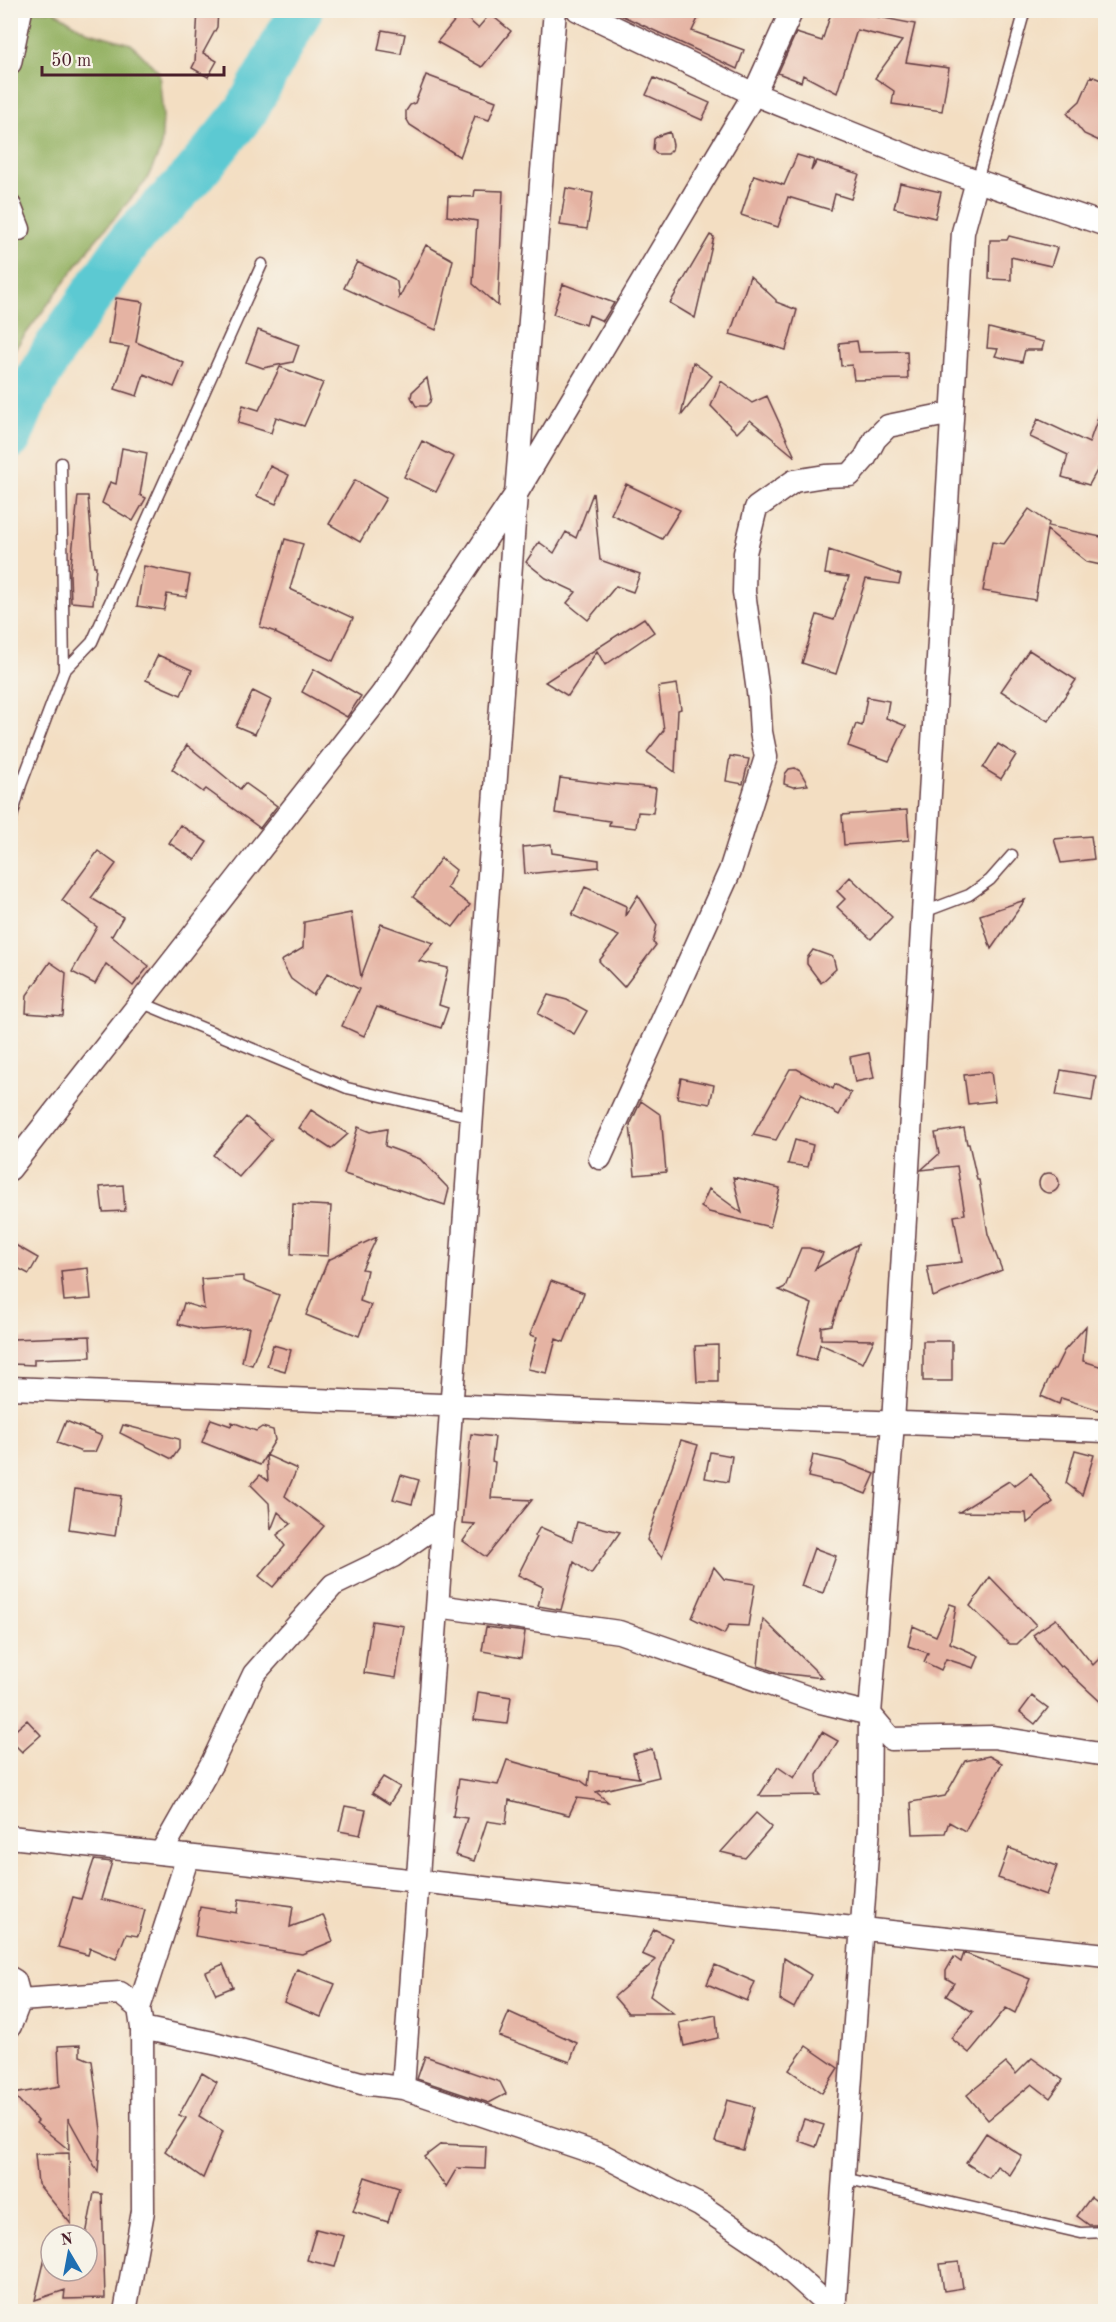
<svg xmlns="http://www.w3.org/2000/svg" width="1116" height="2322" font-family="'Old Standard TT',serif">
<rect width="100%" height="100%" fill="#f7f3e8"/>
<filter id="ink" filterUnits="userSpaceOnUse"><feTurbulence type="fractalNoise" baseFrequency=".0167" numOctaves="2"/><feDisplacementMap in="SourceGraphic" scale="12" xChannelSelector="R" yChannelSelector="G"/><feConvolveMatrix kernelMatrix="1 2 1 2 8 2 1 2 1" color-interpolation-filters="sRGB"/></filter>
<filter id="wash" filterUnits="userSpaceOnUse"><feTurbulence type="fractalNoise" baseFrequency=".008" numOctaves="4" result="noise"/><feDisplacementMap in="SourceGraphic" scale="24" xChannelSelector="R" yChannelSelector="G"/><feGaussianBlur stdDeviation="1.35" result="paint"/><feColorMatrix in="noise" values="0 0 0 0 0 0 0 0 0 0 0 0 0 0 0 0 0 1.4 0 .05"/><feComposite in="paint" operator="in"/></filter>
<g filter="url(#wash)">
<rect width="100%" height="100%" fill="#f3dec2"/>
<path fill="#95b265" stroke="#706848" stroke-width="1.5" d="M11 11H54L86 31 131 44 159 72 163 117 161 149 146 181 95 241 11 354Z"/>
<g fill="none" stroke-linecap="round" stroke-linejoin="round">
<path stroke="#5cc9d2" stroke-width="44" d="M10 438 26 399 55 348 131 239 193 176 246 111 301 10"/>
</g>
<g id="blocks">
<path fill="#e5b3a3" d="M198 10H218L217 27 203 53 217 61 208 77 192 68 195 62Z
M610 10H702L692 31 744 50 737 69Z
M832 10H864L863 14 915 24 906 62 949 68 942 111 892 104 894 91 875 78 902 41 857 30 837 93 803 75 801 82 778 73 796 33 822 41Z
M461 13 478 28 490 14 511 31 482 67 437 42Z
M382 30 405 34 401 54 378 50Z
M426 75 496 101 489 120 475 116 460 157 410 125 406 118V111L410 105 415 103Z
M1091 76 1106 82V144L1084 134 1067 113 1080 101Z
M654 78 710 103 702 120 646 95Z
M670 132 673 145 672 150 668 154H657L653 150 654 139 658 136Z
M797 155 814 160 811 171 817 161 859 174 851 199 835 194 831 210 788 197 778 227 741 215 754 175 784 185Z
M900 183 941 192 935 218 894 208Z
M566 188 593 193 587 229 560 225Z
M475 190 503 191 498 306 473 284 477 221 447 216 448 196 474 197Z
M710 235 714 237 695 318 670 303Z
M1009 236 1057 248 1051 266 1011 257V280L989 279 990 240H1007Z
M426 245 453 260 436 330 344 288 357 262 394 279 397 282 399 298Z
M750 276 776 300V302L797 310 786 350 730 334Z
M563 284 614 303 603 321 589 315 586 325 553 314Z
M116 298 143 302 136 342 184 363 174 387 144 374 137 396 115 389 129 347 109 344Z
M989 328 1044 342 1042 350H1025L1022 362 995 356 998 349 987 348Z
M258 330 299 345 293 362 263 368 246 362Z
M857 341 859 352 907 351 908 379 854 380 852 365 841 366 839 343Z
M693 362 712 376 681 416Z
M280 367 323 383 304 426 276 417 271 433 238 423 243 405 259 410Z
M427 378 431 397 430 402 426 406H416L411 397 412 392Z
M721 381 752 403 767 396 795 457 750 420 737 433 711 406Z
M1103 404 1106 405V454L1089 485 1062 477 1068 455 1030 437 1038 419 1089 443Z
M422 441 454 457 436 492 404 477Z
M122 448 147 453 140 495 146 498 133 521 102 503 110 482 116 484Z
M270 466 289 475 276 504 257 496Z
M355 480 386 498 360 542 329 524Z
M626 484 680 510 662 539 611 514Z
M593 493 600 560 640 574 633 592 616 586 588 620 567 603 576 592 546 578 526 562 539 542 554 553 566 532 576 538Z
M78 496H88L94 566H96L93 604 71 602 70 574Z
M1029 509 1049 523 1048 526 1106 538 1101 565 1087 562 1047 530 1035 600 983 591 992 542 1004 544Z
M285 539 303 544 290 589 353 618 333 661 275 633 276 632 260 627Z
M829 550 901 575 899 584 866 579 836 674 802 663 817 615 834 620 849 577 825 574Z
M144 566 190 575 186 597 167 594 164 610 137 606Z
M644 618 654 632 605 665 597 651 568 696 545 682Z
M1029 650 1076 680 1048 721 1001 691Z
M158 655 192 670 181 695 146 680Z
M314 669 361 696 347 717 302 692Z
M677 684 681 709 678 710 675 772 647 752 664 730 658 687Z
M253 691 271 700 255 734 236 726Z
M867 697 889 701 886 718 906 726 889 761 848 746 856 724 862 726Z
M998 744 1016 755 1001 779 983 768Z
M187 745 240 789 245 783 277 806 260 828 206 789 203 792 172 769Z
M730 756 749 759 743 784 726 781Z
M795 768 800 771 808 785 793 787 784 784 785 774 789 769Z
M560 778 614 785V784L656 788 653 813 638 812 636 828 609 825 610 821 555 813Z
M907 810 909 840 844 845 842 815Z
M180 825 207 842 195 860 169 843Z
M1091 836 1094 859 1061 863 1054 839Z
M551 844 552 853 599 860V867L525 874 523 847Z
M98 851 116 864 91 898 123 917 112 936 110 935 149 966 133 986 106 964 95 984 72 972 97 927 62 900Z
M441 858 456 870 447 888 470 905 453 927 413 897Z
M850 877 892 917 871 939 837 907 845 899 837 891Z
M585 887 626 906 625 916 638 895 657 925 653 943 656 945 624 987 599 961 619 936 572 915Z
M1025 900 991 949 980 915Z
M351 913 361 977 381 924 434 943 419 961 448 968 439 1005 448 1008 441 1028 377 1007 364 1036 342 1026 359 989 328 973 313 995 291 979 281 961 303 948 304 922Z
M813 950 833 957 836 969 821 983 807 964V958Z
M50 962 66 973 63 1016 26 1013 27 995Z
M548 995 567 1000 587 1011 574 1034 538 1014Z
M869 1053 874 1078 855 1082 850 1057Z
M790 1069H797L833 1089 835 1084 851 1093 839 1115 801 1093 776 1140 753 1135Z
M1061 1070 1096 1076 1092 1101 1056 1095Z
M991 1072 995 1101 968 1104 964 1075Z
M681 1078 714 1085 710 1104 677 1098Z
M641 1101 661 1115 666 1172 635 1175 630 1125Z
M311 1110 348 1134 331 1149 299 1128Z
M246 1117 272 1139 239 1177 213 1155Z
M358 1127 370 1132 387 1129 385 1146 420 1159 449 1189 445 1205 376 1182V1184L344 1174Z
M964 1128 967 1144H969L977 1180H979L988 1234 1002 1270 933 1297 927 1266 962 1262 954 1216 965 1214 957 1166 921 1170 939 1154 935 1133Z
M795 1140 813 1145 808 1167 788 1164Z
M1039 1183a10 10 0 1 1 20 0a10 10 0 1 1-20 0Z
M733 1177 780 1188 770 1227 709 1212 701 1207 709 1189 742 1213Z
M123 1185 125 1211 103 1212 100 1187Z
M293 1204 331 1206 328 1256 291 1254Z
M377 1237 362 1269 367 1270 360 1301 371 1305 359 1336 306 1315 328 1260Z
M10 1242 38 1258 29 1274 10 1264Z
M858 1244 832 1325 821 1327V1339L874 1340 863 1363 820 1344 816 1360 797 1355 812 1304 779 1290 785 1287 801 1248H809L823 1253 815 1269Z
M88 1268 91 1299 64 1301 61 1271Z
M243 1276V1281L279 1295 252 1365 242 1362 249 1327 201 1330 178 1324 184 1303 204 1309 201 1279Z
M551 1281 584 1293 564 1342 556 1339 547 1373 528 1369 537 1337 530 1335Z
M1086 1326 1083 1361 1106 1368V1390L1099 1410 1061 1398 1059 1404 1041 1396 1053 1369H1055L1064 1351Z
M90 1336 91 1357 34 1359V1365L12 1364 13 1339Z
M923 1341H952V1381H923Z
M273 1345 291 1350 285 1371 267 1366Z
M718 1345V1382H697L695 1346Z
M211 1419 231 1426 232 1422 256 1431 262 1427 273 1430 275 1440 266 1455 297 1469 285 1496 324 1526 273 1587 259 1576 285 1546 277 1535 291 1524 278 1512 271 1530 269 1503 251 1485 260 1475 268 1481 266 1455 260 1465 202 1442Z
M66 1421 102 1436 95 1452H82L57 1443Z
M123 1425 179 1439V1449L172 1459 120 1433Z
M471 1434 495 1437 492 1461 495 1462 491 1498 532 1500 486 1557 463 1541 475 1524 462 1523Z
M681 1440 698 1445 662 1558 647 1540Z
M1075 1450 1094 1455 1082 1495 1066 1483Z
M710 1452 732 1456 728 1482 705 1478Z
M813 1455 841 1461 875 1474 866 1494 840 1484 830 1483V1482L808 1477Z
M1031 1473 1053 1502 1027 1523 1026 1513 959 1512 1009 1481 1014 1486Z
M401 1475 419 1480 412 1504 393 1499Z
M75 1489 121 1496 115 1536 69 1529Z
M577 1522 620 1532 591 1574 574 1562 561 1610 538 1606 543 1587 518 1575 537 1537 535 1536 540 1527 572 1541Z
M814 1548 836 1556 823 1593 801 1586Z
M714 1567 724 1579 755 1584 748 1626 729 1625 724 1634 692 1618Z
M990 1577 1036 1625 1017 1644H1009L970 1606Z
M950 1604 956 1606 950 1643 979 1656 974 1668 946 1659 941 1670 924 1662 928 1653 908 1646 913 1626 936 1636Z
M763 1619 823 1678 779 1673 758 1666Z
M1056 1619 1093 1665 1106 1652V1707L1062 1666 1060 1667 1033 1635Z
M372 1621 404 1626 396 1678 364 1673Z
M486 1627 525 1632 521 1658 482 1651Z
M478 1692 511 1697 507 1724 474 1720Z
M1032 1696 1048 1708 1035 1724 1020 1712Z
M27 1720 41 1735 22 1752 10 1740V1735Z
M822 1732 838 1741 817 1775 818 1793 820 1795 759 1796 778 1767 794 1778Z
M652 1749 659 1777 596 1792 608 1802 577 1798 569 1815 509 1800 506 1824 487 1821 474 1861 455 1855 467 1818 453 1816 459 1779 498 1785 507 1760 580 1780 588 1786 590 1771 639 1778 633 1754Z
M989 1756 1002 1763 965 1831 949 1822 945 1833 913 1834 911 1802 945 1796 965 1761Z
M383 1777 400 1787 389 1804 372 1793Z
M345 1806 366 1810 360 1835 339 1831Z
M756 1813 772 1827 745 1858 721 1852Z
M1009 1848 1057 1866 1046 1895 998 1878Z
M94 1860 112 1862 101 1899 145 1910 138 1936 126 1934 116 1959 90 1948 88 1955 58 1947 73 1897 81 1899Z
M239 1899 293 1906 290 1927 323 1915 333 1941 302 1954 195 1936 200 1907 237 1913Z
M654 1929 672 1938 650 1996 673 2013H628L614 1997 656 1960 642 1954Z
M964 1953 1030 1979 1015 2013 1006 2008 969 2053 951 2038 973 2012 946 1996 954 1983 946 1978V1971L954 1957 961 1962Z
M784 1958 811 1975 794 2008 780 2000Z
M223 1964 233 1987 216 1994 206 1972Z
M715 1965 755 1982 747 2001 707 1984Z
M297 1969 335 1984 321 2017 284 2002Z
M509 2012 577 2043 570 2062 499 2036Z
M716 2015 718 2038 684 2046 679 2023Z
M80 2045V2056L92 2061 101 2130 98 2172 68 2118 69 2150 36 2123 38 2121 13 2094 60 2086 58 2046Z
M806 2046 838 2068 822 2093 789 2070Z
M425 2056 500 2082 506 2094 489 2103 417 2079Z
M1032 2058 1063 2080 1050 2098 1032 2084 988 2120 967 2095 1006 2063 1016 2074Z
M202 2073 217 2082 199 2116 223 2131 203 2178 165 2151 186 2118 179 2115Z
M727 2100 754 2107 743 2150 715 2142Z
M804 2119 824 2125 816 2147 799 2141V2133Z
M986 2133 1022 2156 1010 2175 997 2166 989 2178 966 2163Z
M441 2144 486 2146 485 2169 457 2168 446 2187 424 2157Z
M69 2153 71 2224 38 2184 35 2154Z
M365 2177 399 2188 388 2222 353 2211Z
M94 2193 102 2194 105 2298 64 2299 65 2290 35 2300 47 2250 51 2251V2271H87L86 2235Z
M1091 2197 1106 2208V2225H1089L1077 2216Z
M316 2229 344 2236 335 2267 307 2260Z
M959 2262 963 2288 944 2291 940 2264Z"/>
</g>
</g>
<g filter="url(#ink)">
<use href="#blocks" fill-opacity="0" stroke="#633c42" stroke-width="1.5"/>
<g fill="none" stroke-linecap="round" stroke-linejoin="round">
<g stroke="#633c42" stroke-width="13">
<path id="service" d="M977 181 1025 10
M64 671 92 642 262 264
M10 824 21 785 64 671 61 463
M924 912 969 895 990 880 1012 855
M140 1002 347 1088 472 1117
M844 2178 1081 2233 1106 2232"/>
</g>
<g stroke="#633c42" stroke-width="25">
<path id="minor" d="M578 10 754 94 928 164 1106 225
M10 63 21 10
M10 206 19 229
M600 1158 730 871 766 757 761 732 759 699 744 592 745 553 756 508 794 481 825 476 850 475 865 458 875 439 888 426 952 413
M10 1169 382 694 516 494 754 94 792 10
M10 1388 1106 1431
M438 1606 619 1632 821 1702 870 1714 891 1739 993 1737 1106 1755
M10 1837 1106 1955
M161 1853 212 1763 254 1674 333 1585 393 1556 444 1520
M10 1978 15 1981 20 2000 10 2026
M20 2000 120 1993 139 2008
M142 2028 218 2044 361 2083 403 2088 604 2156 701 2206 768 2251 836 2312
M403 2088 516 494 555 10
M125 2312 143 2211 142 2028 139 2008 188 1856
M834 2312 869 1828 870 1714 893 1423 963 232 977 181"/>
</g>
<use href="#service" stroke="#fff" stroke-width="10"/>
<use href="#minor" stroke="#fff" stroke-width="22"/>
</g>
</g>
<rect width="1116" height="2322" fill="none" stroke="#f7f3e8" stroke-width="36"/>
<g transform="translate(69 2253) rotate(350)"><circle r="28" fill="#f7f3e8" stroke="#b29e9c" stroke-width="1.5"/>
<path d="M0-4.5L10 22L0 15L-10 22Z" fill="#1f6fb2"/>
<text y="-9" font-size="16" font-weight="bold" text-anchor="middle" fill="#4a1f2b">N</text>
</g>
<path d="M42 66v9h182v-9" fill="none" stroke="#4a1f2b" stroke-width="3"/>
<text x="51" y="66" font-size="18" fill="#4a1f2b" stroke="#f7f3e8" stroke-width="4.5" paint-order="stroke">50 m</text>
</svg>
